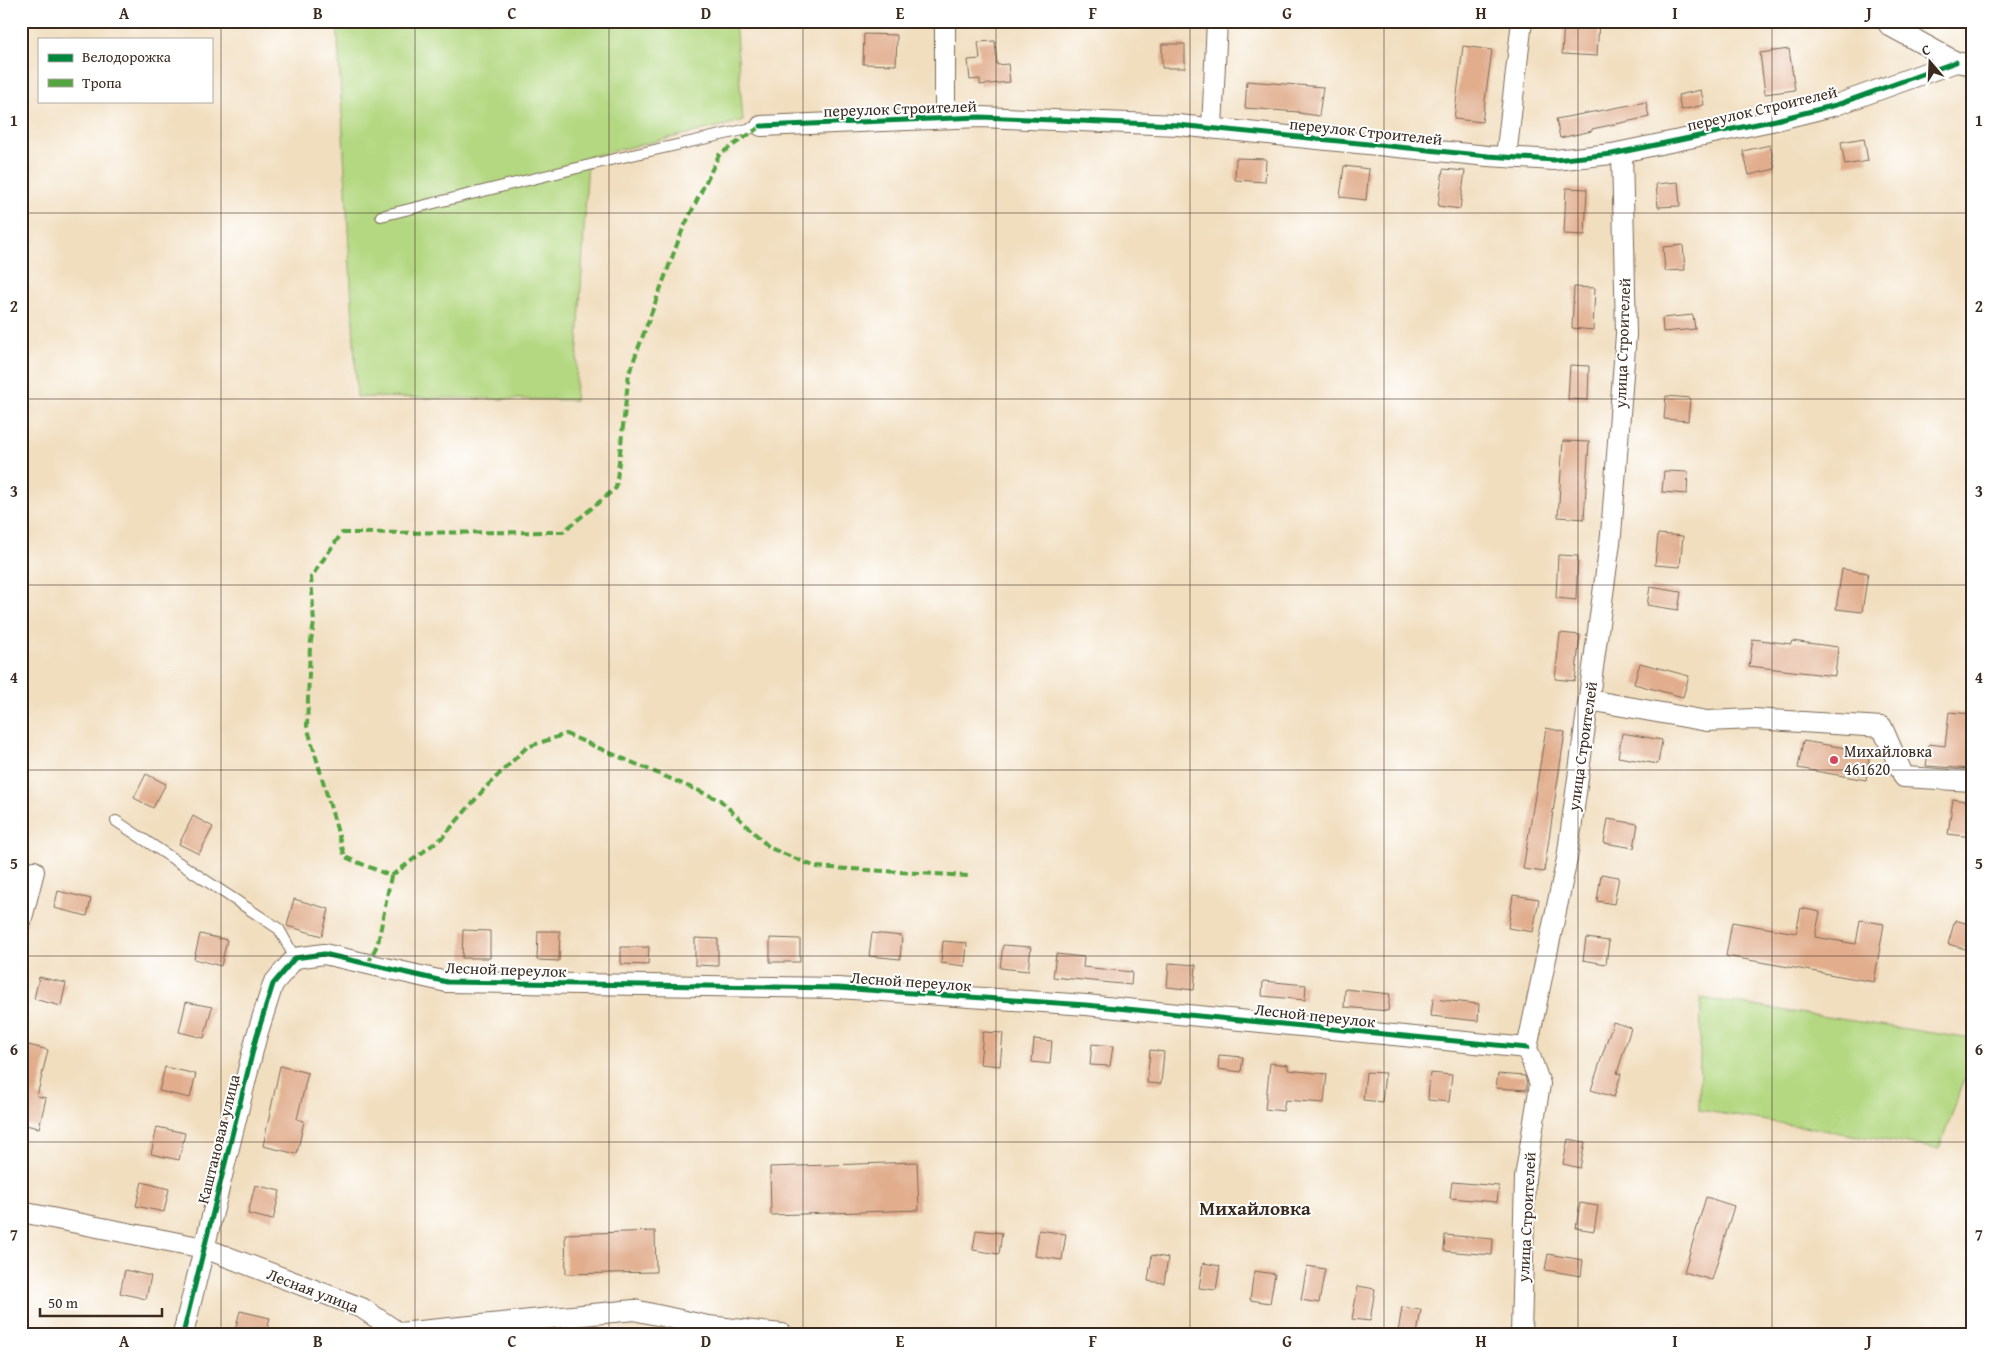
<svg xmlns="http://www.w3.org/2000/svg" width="1993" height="1355" font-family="'Gentium Book Plus',serif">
<rect width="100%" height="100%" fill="#fff"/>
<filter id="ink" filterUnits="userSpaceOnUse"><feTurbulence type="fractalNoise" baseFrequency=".02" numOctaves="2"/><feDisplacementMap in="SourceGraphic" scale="10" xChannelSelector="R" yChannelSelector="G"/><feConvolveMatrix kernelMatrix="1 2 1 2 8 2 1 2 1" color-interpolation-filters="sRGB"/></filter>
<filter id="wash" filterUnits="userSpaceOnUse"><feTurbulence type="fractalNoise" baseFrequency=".0096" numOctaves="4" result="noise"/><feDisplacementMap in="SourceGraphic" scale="20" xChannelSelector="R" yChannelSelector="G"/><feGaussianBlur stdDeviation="1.12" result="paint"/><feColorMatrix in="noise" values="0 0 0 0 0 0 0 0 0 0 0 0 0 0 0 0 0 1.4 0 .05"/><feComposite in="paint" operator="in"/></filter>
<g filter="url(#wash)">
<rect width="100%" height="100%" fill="#f1debf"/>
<path fill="#b4d881" stroke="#788150" d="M337 21H735L743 121 588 157 575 400 357 397Z
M1701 998 1972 1039V1059L1939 1149 1699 1110Z"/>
<g id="blocks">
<path fill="#e1ad8d" d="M1564 21H1599L1597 56 1562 54Z
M864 34 897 35 896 65 863 64Z
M995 41 997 65 1008 64 1010 82 980 85V79L970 80 968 60 980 59 978 42Z
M1162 44H1185V68H1162Z
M1463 46 1492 50 1482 122 1454 119Z
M1789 49 1795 90 1765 94 1760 53Z
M1247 81 1323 87 1319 116 1299 113V112L1245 108Z
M1701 90 1704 105 1681 110 1678 95Z
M1646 102 1649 117 1592 129V131L1560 138 1556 119Z
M1864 138 1868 161 1845 165 1841 142Z
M1770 145 1775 169 1749 175 1743 151Z
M1236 158 1266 159 1265 182 1235 180Z
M1344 166 1369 169 1366 200 1340 197Z
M1443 169 1465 171 1460 209 1438 206Z
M1678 182 1680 206 1658 207 1656 184Z
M1566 188 1587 189 1585 235 1564 234Z
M1683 245 1685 270 1665 271 1663 247Z
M1574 287 1595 288 1593 330 1572 328Z
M1693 315 1695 329 1663 332 1662 318Z
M1570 365 1589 366 1588 400 1568 399Z
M1666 396 1690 398 1688 421 1664 419Z
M1563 441 1589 442 1584 519 1558 517Z
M1664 471 1688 472 1687 494 1662 492Z
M1658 534 1683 536 1680 567 1655 565Z
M1558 555 1578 556 1576 600 1556 598Z
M1842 569 1868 573 1862 612 1836 609Z
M1650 587 1681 592 1678 610 1647 605Z
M1560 633 1580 635 1575 681 1555 679Z
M1753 639 1791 644 1792 641 1838 647 1835 676 1749 666Z
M1640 663 1689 676 1683 697 1634 684Z
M1949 712 1972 714V769L1926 766 1929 744 1945 746Z
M1546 728 1565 732 1544 872 1523 869Z
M1622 733 1662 740 1658 764 1618 757Z
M1803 741 1870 752 1866 780 1798 768Z
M146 774 166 784 153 808 134 798Z
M1953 799 1972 802V837L1948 834Z
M193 816 213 827 199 854 179 844Z
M1608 819 1638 824 1634 848 1604 843Z
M1601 874 1619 877 1614 904 1597 901Z
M58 891 91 899 87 916 54 908Z
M1513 895 1539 899 1533 932 1508 928Z
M294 899 329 909 322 936 287 926Z
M1801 908 1820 912 1815 937 1856 944 1860 920 1884 924 1874 982 1726 956 1732 922 1796 933Z
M1955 920 1972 925V951L1948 944Z
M463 930 490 931V958H462Z
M538 931H560L559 961 537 960Z
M872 933 902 936 900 959 869 956Z
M200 934 227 940 221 966 194 959Z
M695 938 718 939V966L695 965Z
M770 938 800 939V962H770Z
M1586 938 1609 941 1606 964 1583 960Z
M943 941 967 943 965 966 941 963Z
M1003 945 1031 947 1028 971 1000 968Z
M621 947H649L648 965 621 964Z
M1056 954 1084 957 1083 967 1132 972 1131 985 1053 977Z
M1169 963 1196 965 1194 990 1167 987Z
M39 977 66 983 61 1006 34 999Z
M1263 981 1306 985 1305 1000 1262 996Z
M1345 989 1390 994 1388 1011 1344 1007Z
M1433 999 1479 1004 1478 1021 1431 1016Z
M186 1002 212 1007 204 1038 179 1032Z
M1613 1022 1631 1028 1617 1073 1621 1074 1614 1097 1591 1090Z
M983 1032 1003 1033 1000 1066 980 1064Z
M1034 1039 1052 1041 1050 1064 1032 1062Z
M21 1043 48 1050 37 1096 46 1098 39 1128 21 1124Z
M1092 1044 1113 1046 1110 1066 1090 1065Z
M1150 1050 1164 1052 1161 1084 1147 1083Z
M1219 1055 1243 1057 1241 1072 1218 1069Z
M1270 1063 1288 1065V1070L1327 1074 1324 1103 1285 1100 1283 1111 1265 1109Z
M280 1066 308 1073 297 1119 304 1121 297 1154 263 1146Z
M165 1067 196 1074 190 1098 159 1091Z
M1366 1072 1385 1073 1382 1102 1363 1100Z
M1430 1073 1452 1075 1449 1102 1428 1100Z
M1498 1074 1525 1076 1527 1084V1090L1496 1088Z
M157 1127 185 1133 179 1160 151 1154Z
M1568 1139 1585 1142 1580 1168 1563 1164Z
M917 1162 919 1210 771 1215 770 1167Z
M142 1182 169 1189 164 1212 136 1206Z
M1452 1182 1499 1186 1497 1202 1450 1198Z
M255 1185 280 1191 273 1220 248 1214Z
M1706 1197 1734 1206 1712 1280 1684 1272Z
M1580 1203 1598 1206 1594 1231 1576 1228Z
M976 1230 1002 1233 999 1254 973 1250Z
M1039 1230 1066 1234 1062 1260 1035 1256Z
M655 1231 656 1272 566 1274 565 1234Z
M1445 1235 1493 1239 1492 1255 1444 1251Z
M1548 1254 1583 1260 1581 1276 1545 1270Z
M1152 1255 1168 1258 1164 1283 1148 1281Z
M1203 1263 1220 1266 1216 1290 1199 1288Z
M1307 1266 1325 1269 1319 1303 1301 1300Z
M125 1270 151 1276 146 1299 120 1293Z
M1254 1271 1275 1274 1270 1303 1250 1300Z
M1358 1286 1375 1289 1370 1321 1352 1319Z
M1402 1307 1421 1310 1417 1334 1398 1332Z
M240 1311 270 1318 266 1334H234Z"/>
</g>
</g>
<g filter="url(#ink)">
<use href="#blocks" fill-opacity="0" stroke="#7b6956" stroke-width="1"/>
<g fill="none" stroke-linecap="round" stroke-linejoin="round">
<g stroke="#7b6956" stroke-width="12">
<path id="lane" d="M381 216 610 160 761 126
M116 821 279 929 295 958"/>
</g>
<g stroke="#7b6956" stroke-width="22">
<path id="street" d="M945 21V118
M1886 21 1890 26 1956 62 1972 65
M761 126 980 117 1178 125 1488 156 1554 160 1612 154 1776 120 1836 105 1956 62
M1212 128 1217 21
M1506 157 1522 21
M1589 700 1707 721 1754 719 1882 727 1904 777 1972 781
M21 922 34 871
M21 1212 204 1248 362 1308 399 1333 634 1310 708 1326 782 1334
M183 1334 256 1038 273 984 295 958 324 954 447 982 838 988 1086 1005 1527 1048
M1521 1334 1525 1178 1540 1084 1527 1048 1567 859 1611 535 1626 334 1622 152"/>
</g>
<use href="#lane" stroke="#fff" stroke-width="10"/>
<use href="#street" stroke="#fff" stroke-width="20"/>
<path stroke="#54a441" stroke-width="4" stroke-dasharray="8 4" stroke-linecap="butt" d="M391 876 443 837 486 787 527 747 566 734 720 800 770 848 816 867 969 876
M368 964 378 943 391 876 345 857 307 726 310 647 314 623 311 577 342 533 563 532 616 488 629 373 682 231 719 155 761 126"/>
<g stroke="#fff" stroke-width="8">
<path id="cycleway" d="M761 126 980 117 1178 125 1488 156 1554 160 1612 154 1776 120 1836 105 1956 62
M183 1334 256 1038 273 984 295 958 324 954 447 982 838 988 1086 1005 1527 1048"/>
</g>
<use href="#cycleway" stroke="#00873e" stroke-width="5"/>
</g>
</g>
<path fill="none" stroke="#3b2a1e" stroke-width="1" stroke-opacity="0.55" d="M221 21V1334M415 21V1334M609 21V1334M803 21V1334M996 21V1334M1190 21V1334M1384 21V1334M1578 21V1334M1772 21V1334M21 213H1972M21 399H1972M21 585H1972M21 770H1972M21 956H1972M21 1142H1972"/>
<circle fill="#d1495b" stroke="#fff" stroke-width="2" cx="1834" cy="760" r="5"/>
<g text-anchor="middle" stroke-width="4" stroke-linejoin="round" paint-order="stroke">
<g font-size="16" fill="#3b2a1e" stroke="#fff">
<text transform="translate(900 108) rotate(-2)" y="6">переулок Строителей</text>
<text transform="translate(1762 108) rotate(-13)" y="6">переулок Строителей</text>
<text transform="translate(1366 131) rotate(6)" y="6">переулок Строителей</text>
<text transform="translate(1622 343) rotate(-88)" y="6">улица Строителей</text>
<text transform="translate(1582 746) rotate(-82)" y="6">улица Строителей</text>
<text transform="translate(506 969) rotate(2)" y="6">Лесной переулок</text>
<text transform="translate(911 981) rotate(4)" y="6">Лесной переулок</text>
<text transform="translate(1315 1015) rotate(6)" y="6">Лесной переулок</text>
<text transform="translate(218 1139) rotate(-76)" y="6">Каштановая улица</text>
<text transform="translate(1526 1217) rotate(-87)" y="6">улица Строителей</text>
<text transform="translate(313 1290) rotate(21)" y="6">Лесная улица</text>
</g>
<g font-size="16" fill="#3b2a1e" stroke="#fff" text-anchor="start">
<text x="1844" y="757">Михайловка<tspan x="1844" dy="18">461620</tspan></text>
</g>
<g font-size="19" font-weight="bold" fill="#3b2a1e" stroke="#fff">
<text x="1255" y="1215">Михайловка</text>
</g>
</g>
<rect width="1993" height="1355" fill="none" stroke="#fff" stroke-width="55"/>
<rect x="38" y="38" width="175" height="65" fill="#ffffff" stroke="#b1aaa5"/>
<rect x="48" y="54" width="25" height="8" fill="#00873e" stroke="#b1aaa5"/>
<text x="82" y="62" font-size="15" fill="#3b2a1e">Велодорожка</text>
<rect x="48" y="79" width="25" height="8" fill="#54a441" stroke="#b1aaa5"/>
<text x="82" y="88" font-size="15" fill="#3b2a1e">Тропа</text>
<g transform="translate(1930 62) rotate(341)" stroke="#ffffff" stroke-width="4" paint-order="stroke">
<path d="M0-4L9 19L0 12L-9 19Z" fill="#3b2a1e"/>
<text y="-8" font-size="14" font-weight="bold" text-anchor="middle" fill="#3b2a1e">С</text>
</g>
<path d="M40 1308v8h122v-8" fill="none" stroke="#3b2a1e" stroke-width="2.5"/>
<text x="48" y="1308" font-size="15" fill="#3b2a1e" stroke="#ffffff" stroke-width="4" paint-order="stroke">50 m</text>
<rect x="28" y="28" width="1938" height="1300" fill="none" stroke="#3b2a1e" stroke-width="2"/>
<g font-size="16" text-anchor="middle" font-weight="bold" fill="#3b2a1e">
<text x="124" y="19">A</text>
<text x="318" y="19">B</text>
<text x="512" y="19">C</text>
<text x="706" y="19">D</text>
<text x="900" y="19">E</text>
<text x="1093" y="19">F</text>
<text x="1287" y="19">G</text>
<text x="1481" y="19">H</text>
<text x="1675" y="19">I</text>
<text x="1869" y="19">J</text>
<text x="14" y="126">1</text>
<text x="1979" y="126">1</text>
<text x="14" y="312">2</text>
<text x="1979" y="312">2</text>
<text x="14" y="497">3</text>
<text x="1979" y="497">3</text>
<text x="14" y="683">4</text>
<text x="1979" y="683">4</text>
<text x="14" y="869">5</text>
<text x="1979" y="869">5</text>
<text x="14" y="1055">6</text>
<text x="1979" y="1055">6</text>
<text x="14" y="1240">7</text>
<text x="1979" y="1240">7</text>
<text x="124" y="1347">A</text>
<text x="318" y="1347">B</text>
<text x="512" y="1347">C</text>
<text x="706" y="1347">D</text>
<text x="900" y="1347">E</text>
<text x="1093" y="1347">F</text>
<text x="1287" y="1347">G</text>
<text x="1481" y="1347">H</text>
<text x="1675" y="1347">I</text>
<text x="1869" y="1347">J</text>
</g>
</svg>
